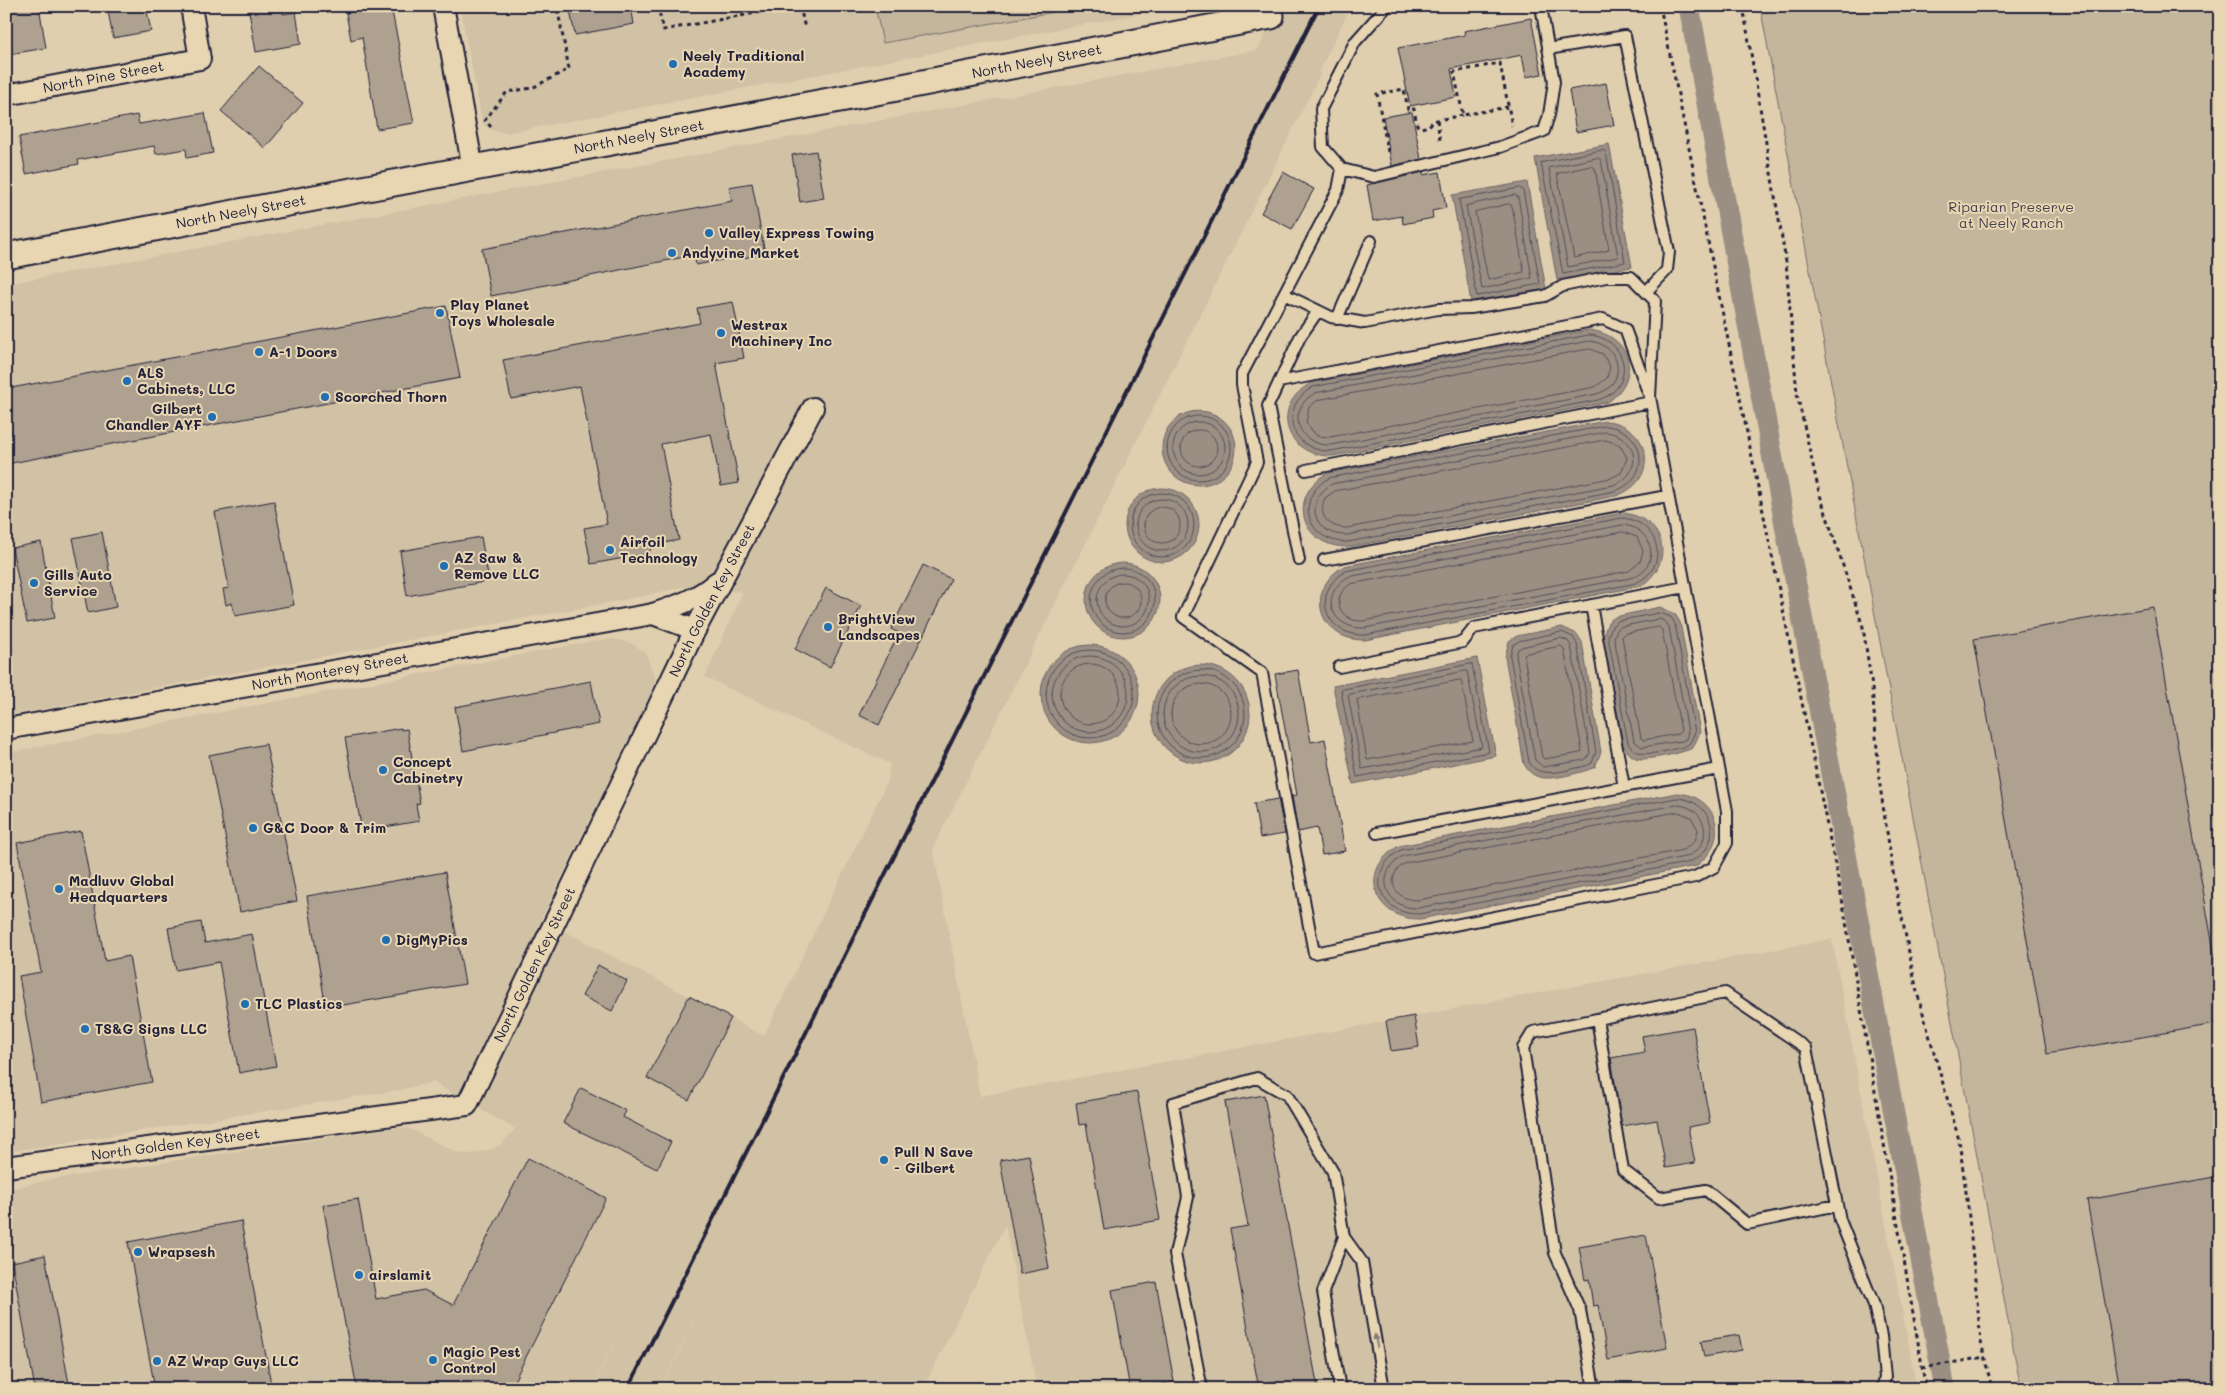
<svg xmlns="http://www.w3.org/2000/svg" width="2226" height="1395" font-family="Mali,sans-serif">
<rect width="100%" height="100%" fill="#e0cfae"/>
<filter id="ink" filterUnits="userSpaceOnUse"><feTurbulence type="fractalNoise" baseFrequency=".02" numOctaves="2"/><feDisplacementMap in="SourceGraphic" scale="10" xChannelSelector="R" yChannelSelector="G"/><feConvolveMatrix kernelMatrix="1 2 1 2 8 2 1 2 1" color-interpolation-filters="sRGB"/></filter>
<g filter="url(#ink)">
<path fill="#d1c1a5" d="M460 6H1182L506 133 492 130 484 125 482 121Z
M1279 6H1351L1319 72 1321 73 933 848 980 1096 1832 939 1917 1389H1037L1005 1225 923 1389H661L730 1249 660 1389H593L632 1307 592 1389H6V1190L48 1180 391 1128H408L458 1153 472 1154 489 1150 500 1145 515 1129 433 1082 399 1090 6 1152V753L593 641 615 639 633 644 645 652 655 678 654 689 541 919 764 1036 888 780 890 764 705 677 743 592 682 587 638 597 6 716V284L1258 50Z"/>
<path fill="#c4b59d" stroke="#736c6c" d="M875 6H1087L883 43Z
M1760 6H2220V1389H2021Z"/>
<path fill="#9b8f84" stroke="#6b6367" d="M1609 144 1632 267 1557 280 1535 158Z
M1527 182 1546 289 1471 302 1452 195Z
M1589 330C1632 335 1642 378 1608 402L1332 456C1285 457 1269 406 1311 383Z
M1162 448a37 37 0 1 1 74 0a37 37 0 1 1-74 0Z
M1606 421C1652 425 1661 481 1616 496L1349 547C1301 548 1286 497 1327 473Z
M1125 525a37 37 0 1 1 74 0a37 37 0 1 1-74 0Z
M1623 513C1665 518 1676 562 1641 586L1365 640C1319 641 1303 590 1344 566Z
M1086 600a37 37 0 1 1 74 0a37 37 0 1 1-74 0Z
M1660 607 1675 614 1680 622 1700 732 1693 748C1682 753 1654 759 1641 759 1633 759 1627 752 1623 745L1603 637 1608 622 1615 617Z
M1562 627 1577 634 1582 642 1601 752 1595 767C1585 772 1550 781 1539 777 1532 775 1528 771 1524 764L1505 657 1509 641 1517 636Z
M1041 694a49 49 0 1 1 98 0a49 49 0 1 1-98 0Z
M1477 658 1496 756 1353 784 1333 686Z
M1152 714a49 49 0 1 1 98 0a49 49 0 1 1-98 0Z
M1677 793C1720 796 1730 842 1696 866L1420 919C1373 920 1357 869 1399 846Z"/>
<g fill="none" stroke-linecap="round" stroke-linejoin="round">
<path stroke="#524e58" stroke-width="1" d="M1603 150 1606 152 1625 262 1563 274 1541 163Z
M1598 158 1601 160 1618 257 1568 267 1549 168Z
M1592 166 1595 168 1609 250 1574 258 1557 174Z
M1520 188 1523 190 1540 284 1477 296 1459 200Z
M1515 195 1518 197 1532 278 1482 289 1466 206Z
M1509 204 1512 206 1524 272 1488 280 1475 212Z
M1589 335C1629 338 1637 388 1598 400L1331 451C1291 452 1276 408 1313 387Z
M1590 341C1622 345 1628 384 1597 394L1331 445C1297 446 1285 410 1315 393Z
M1590 349 1603 354 1610 367 1607 378 1595 387 1330 437 1317 436 1306 423 1309 407 1318 400Z
M1167 448a32 32 0 1 1 64 0a32 32 0 1 1-64 0Z
M1173 448a26 26 0 1 1 52 0a26 26 0 1 1-52 0Z
M1606 426C1646 429 1653 478 1615 491L1348 542C1307 543 1293 498 1329 478Z
M1181 448a18 18 0 1 1 36 0a18 18 0 1 1-36 0Z
M1606 432C1639 435 1644 475 1613 485L1347 535C1314 536 1302 501 1332 484Z
M1606 440 1620 445 1627 458 1621 473 1611 478 1347 528C1329 528 1317 516 1325 498L1335 491Z
M1130 525a32 32 0 1 1 64 0a32 32 0 1 1-64 0Z
M1136 525a26 26 0 1 1 52 0a26 26 0 1 1-52 0Z
M1144 525a18 18 0 1 1 36 0a18 18 0 1 1-36 0Z
M1622 518C1662 521 1671 572 1632 584L1365 635C1324 636 1310 591 1346 571Z
M1623 525C1655 528 1662 568 1630 578L1364 628C1331 629 1318 594 1348 577Z
M1623 532 1637 537 1643 551 1640 562 1629 571 1363 621C1339 622 1329 596 1351 584Z
M1091 600a32 32 0 1 1 64 0a32 32 0 1 1-64 0Z
M1097 600a26 26 0 1 1 52 0a26 26 0 1 1-52 0Z
M1105 600a18 18 0 1 1 36 0a18 18 0 1 1-36 0Z
M1660 613 1671 617 1675 624 1695 732 1690 743 1684 747C1667 750 1638 762 1628 743L1608 637 1612 626 1618 621Z
M1660 619 1666 622 1669 627 1688 732 1686 739 1682 741 1642 747 1634 741 1614 637 1617 630 1620 627Z
M1659 627 1662 630 1681 731 1678 734 1643 740 1641 738 1622 637 1624 634Z
M1562 632 1573 637 1577 644 1596 752 1592 763 1586 766C1569 769 1539 781 1529 762L1510 656 1513 645 1519 641Z
M1561 638 1568 641 1571 646 1590 752 1587 758 1584 760 1543 767 1535 760 1516 656 1518 649 1522 647Z
M1561 646 1564 649 1582 751 1580 753 1544 759 1542 757 1524 656 1525 654Z
M1046 694a44 44 0 1 1 88 0a44 44 0 1 1-88 0Z
M1052 694a38 38 0 1 1 76 0a38 38 0 1 1-76 0Z
M1060 694a30 30 0 1 1 60 0a30 30 0 1 1-60 0Z
M1472 664 1489 752 1357 777 1341 690Z
M1157 714a44 44 0 1 1 88 0a44 44 0 1 1-88 0Z
M1467 671 1482 747 1362 769 1348 695Z
M1163 714a38 38 0 1 1 76 0a38 38 0 1 1-76 0Z
M1461 680 1473 741 1367 760 1357 700Z
M1171 714a30 30 0 1 1 60 0a30 30 0 1 1-60 0Z
M1677 798C1717 800 1725 851 1686 863L1419 914C1378 915 1364 870 1401 850Z
M1677 805C1709 806 1715 848 1685 857L1418 908C1385 909 1373 873 1403 856Z
M1678 812 1691 817 1698 830 1695 841 1683 850 1418 900C1393 901 1383 875 1406 863Z"/>
<path stroke="#9b8f84" stroke-width="21" d="M1689 6 1945 1389"/>
</g>
<path fill="#aea190" stroke="#22223b" d="M6 6H39L46 48 10 54 6 33Z
M107 6H146L151 31 113 38Z
M248 6H282L283 14 296 12 301 44 256 52Z
M391 6 414 123 377 129 362 37 351 40 346 13Z
M569 6H631L634 24 575 35Z
M1531 18 1542 74 1526 77 1522 55 1451 69 1456 97 1410 106 1398 48 1465 35 1464 31Z
M259 66 303 103 265 148 221 111Z
M1606 83 1614 125 1576 132 1569 90Z
M1412 112 1421 159 1392 166 1383 117Z
M205 113 213 153 187 158 186 149 156 154 154 146 78 160 79 164 26 174 19 137 137 115 139 124Z
M816 151 824 198 800 202 792 155Z
M1283 172 1314 189 1292 229 1261 213Z
M1423 172V175L1440 172 1446 208 1432 211 1433 218 1403 224 1402 216 1373 221 1367 185Z
M752 183 765 254 742 258V256L696 265 694 255 491 296 482 249 732 201 729 187Z
M733 302 744 358 716 363 739 483 721 486 711 434 661 444 679 540 654 545 647 554 591 564 584 528 607 524 580 386 511 399 503 360 700 323 697 308Z
M446 306 460 378 6 464V389Z
M274 501 294 605 235 616 232 603 226 605 223 589 229 588 215 512Z
M102 532 116 607 88 613 73 538Z
M481 537 489 581 407 596 400 551Z
M41 542 55 618 27 623 12 548Z
M923 565 951 579 879 725 859 715 899 633 891 629Z
M826 588 861 606 830 667 795 649Z
M2153 607 2220 986V1023L2047 1054 1974 639Z
M1298 670 1311 742 1325 739 1345 851 1322 855 1317 828 1298 832 1292 796 1297 795 1275 674Z
M591 681 599 724 463 751 455 707Z
M401 728V730L407 729 420 803 416 804 419 821 362 831 345 738Z
M266 744 297 901 240 912 209 755Z
M1278 799 1285 834 1260 838 1254 803Z
M81 831 105 961 129 956 152 1082 41 1102 19 976 41 972 17 843Z
M445 872 465 984 326 1008 307 896Z
M201 922 205 943 252 934 276 1066 239 1073 219 962 176 970 168 928Z
M598 965 627 981 612 1011 582 996Z
M689 996 731 1018 689 1100 647 1078Z
M1414 1016 1419 1047 1391 1051 1386 1021Z
M1693 1027 1710 1123 1688 1127 1695 1163 1666 1168 1657 1120 1622 1126 1611 1058 1645 1052 1642 1036Z
M581 1088 626 1111 623 1117 671 1142 657 1169 563 1123Z
M1137 1092 1160 1220 1104 1230 1086 1124 1079 1125 1076 1103Z
M1264 1095 1318 1389H1278L1277 1381 1258 1384 1230 1229 1248 1226 1225 1102Z
M1029 1155 1049 1268 1020 1274 1000 1160Z
M528 1158 606 1198 510 1389H357L323 1205 358 1199 376 1299 424 1290 453 1305Z
M2220 1176V1383L2190 1389H2120L2087 1200Z
M241 1221 272 1389H155L128 1242Z
M1646 1235 1667 1348 1608 1360 1598 1305 1593 1306 1589 1279 1585 1280 1579 1247Z
M45 1255 70 1389H35L12 1262Z
M1156 1282 1174 1382 1130 1389 1112 1290Z
M1739 1335 1742 1350 1704 1357 1701 1341Z"/>
<g fill="none" stroke-linecap="round" stroke-linejoin="round">
<g stroke="#22223b" stroke-width="14">
<path id="service" d="M1387 6 1355 42 1321 109 1323 147 1342 169 1374 177 1500 147 1544 131 1549 115 1554 82 1541 6
M1548 49 1625 36 1669 252 1667 270 1646 292
M1284 294 1331 317 1365 323 1438 309 1471 308 1545 296 1563 286 1606 277H1631L1655 301 1650 397 1727 811V843L1714 867 1695 877 1314 953 1262 673 1183 617 1257 462 1242 385V374L1338 190 1342 169
M1337 319 1371 241
M1279 382 1603 319 1625 329 1648 392
M1306 470 1651 402
M1299 560 1268 406 1300 337 1318 311
M1324 560 1667 496
M1591 605 1624 787
M1339 667 1463 642 1474 628 1685 587
M1377 833 1719 769
M1597 1019 1623 1170 1659 1198 1706 1190 1747 1224 1837 1205
M1344 1237 1362 1262 1384 1389
M1202 1389 1175 1254 1188 1197 1173 1103 1257 1078 1287 1095 1333 1172 1344 1237 1323 1292 1340 1389
M1594 1389 1580 1310 1555 1253 1523 1048 1533 1032 1725 993 1806 1048 1840 1220 1874 1305 1881 1336 1885 1378 1882 1389"/>
</g>
<g stroke="#22223b" stroke-width="24">
<g id="minor">
<path d="M443 6 473 169"/>
<path id="s1" d="M6 95 200 59 191 6"/>
<path d="M653 614C677 606 698 599 717 582"/>
<path id="s2" d="M6 729 653 614 695 630"/>
<path id="s3" d="M6 1167 467 1105 695 630 813 408"/>
</g>
</g>
<g stroke="#22223b" stroke-width="29">
<g id="tertiary">
<path id="s4" d="M6 256 845 98 1271 16"/>
</g>
</g>
<path stroke="#22223b" stroke-width="3" stroke-dasharray="4 4" stroke-linecap="butt" d="M658 6 663 30 794 6
M800 6 805 29
M1660 6 1842 899 1926 1389
M1743 6 1786 262 1797 394 1819 492 1863 627 1872 687 1880 786 1894 878 1917 992 1959 1140 1968 1207 1981 1342 1992 1389
M1508 107 1463 115 1454 72 1500 63 1512 126
M1437 120 1440 140
M491 127 485 120 507 92 532 88 569 69 557 6
M1388 152 1377 94 1404 89 1408 110 1414 109 1417 125 1421 128 1429 126 1433 121 1463 115
M1922 1368 1985 1357"/>
<use href="#service" stroke="#e8d6b3" stroke-width="10"/>
<use href="#minor" stroke="#e8d6b3" stroke-width="20"/>
<use href="#tertiary" stroke="#e8d6b3" stroke-width="25"/>
<path stroke="#22223b" stroke-width="4" d="M628 1389 1319 6"/>
</g>
<defs><path id="oneway-solid" d="M-6-.8H1V-3.2L6.5 0L1 3.2V.8H-6Z" transform="scale(1.25)"/></defs>
<use fill="#857c77" href="#oneway-solid" transform="translate(1376 1341) rotate(-100)"/>
</g>
<g fill="#1f6fb2" stroke="#e8d6b3" stroke-width="2">
<circle cx="673" cy="64" r="5"/>
<circle cx="709" cy="233" r="5"/>
<circle cx="672" cy="253" r="5"/>
<circle cx="440" cy="313" r="5"/>
<circle cx="721" cy="333" r="5"/>
<circle cx="259" cy="352" r="5"/>
<circle cx="127" cy="381" r="5"/>
<circle cx="325" cy="397" r="5"/>
<circle cx="212" cy="417" r="5"/>
<circle cx="610" cy="550" r="5"/>
<circle cx="444" cy="566" r="5"/>
<circle cx="34" cy="583" r="5"/>
<circle cx="828" cy="627" r="5"/>
<circle cx="383" cy="770" r="5"/>
<circle cx="253" cy="828" r="5"/>
<circle cx="59" cy="889" r="5"/>
<circle cx="386" cy="940" r="5"/>
<circle cx="245" cy="1004" r="5"/>
<circle cx="85" cy="1029" r="5"/>
<circle cx="884" cy="1160" r="5"/>
<circle cx="138" cy="1252" r="5"/>
<circle cx="359" cy="1275" r="5"/>
<circle cx="433" cy="1360" r="5"/>
<circle cx="157" cy="1361" r="5"/>
</g>
<g text-anchor="middle" stroke-width="4" stroke-linejoin="round" paint-order="stroke">
<g font-size="14" font-weight="bold" fill="#22223b" stroke="#e8d6b3" text-anchor="start">
<text x="683" y="61">Neely Traditional<tspan x="683" dy="16">Academy</tspan></text>
<text x="719" y="238">Valley Express Towing</text>
<text x="682" y="258">Andyvine Market</text>
<text x="450" y="310">Play Planet<tspan x="450" dy="16">Toys Wholesale</tspan></text>
<text x="731" y="330">Westrax<tspan x="731" dy="16">Machinery Inc</tspan></text>
<text x="269" y="357">A-1 Doors</text>
<text x="137" y="378">ALS<tspan x="137" dy="16">Cabinets, LLC</tspan></text>
<text x="335" y="402">Scorched Thorn</text>
<text x="202" y="414" text-anchor="end">Gilbert<tspan x="202" dy="16">Chandler AYF</tspan></text>
<text x="620" y="547">Airfoil<tspan x="620" dy="16">Technology</tspan></text>
<text x="454" y="563">AZ Saw &amp;<tspan x="454" dy="16">Remove LLC</tspan></text>
<text x="44" y="580">Gills Auto<tspan x="44" dy="16">Service</tspan></text>
<text x="838" y="624">BrightView<tspan x="838" dy="16">Landscapes</tspan></text>
<text x="393" y="767">Concept<tspan x="393" dy="16">Cabinetry</tspan></text>
<text x="263" y="833">G&amp;C Door &amp; Trim</text>
<text x="69" y="886">Madluvv Global<tspan x="69" dy="16">Headquarters</tspan></text>
<text x="396" y="945">DigMyPics</text>
<text x="255" y="1009">TLC Plastics</text>
<text x="95" y="1034">TS&amp;G Signs LLC</text>
<text x="894" y="1157">Pull N Save<tspan x="894" dy="16">- Gilbert</tspan></text>
<text x="148" y="1257">Wrapsesh</text>
<text x="369" y="1280">airslamit</text>
<text x="443" y="1357">Magic Pest<tspan x="443" dy="16">Control</tspan></text>
<text x="167" y="1366">AZ Wrap Guys LLC</text>
</g>
<g font-size="14" fill="#22223b" stroke="#e8d6b3">
<text dy="5" stroke="none"><textPath href="#s4" startOffset="1049">North Neely Street</textPath></text>
<text dy="5" stroke="none"><textPath href="#s1" startOffset="99">North Pine Street</textPath></text>
<text dy="5" stroke="none"><textPath href="#s4" startOffset="644">North Neely Street</textPath></text>
<text dy="5" stroke="none"><textPath href="#s4" startOffset="239">North Neely Street</textPath></text>
<text dy="5" stroke="none"><textPath href="#s3" startOffset="1026">North Golden Key Street</textPath></text>
<text dy="5" stroke="none"><textPath href="#s2" startOffset="329">North Monterey Street</textPath></text>
<text dy="5" stroke="none"><textPath href="#s3" startOffset="621">North Golden Key Street</textPath></text>
<text dy="5" stroke="none"><textPath href="#s3" startOffset="171">North Golden Key Street</textPath></text>
</g>
<g font-size="14" fill="#423f4f" stroke="#e8d6b3">
<text x="2011" y="212">Riparian Preserve<tspan x="2011" dy="16">at Neely Ranch</tspan></text>
</g>
</g>
<rect width="2226" height="1395" fill="none" stroke="#e8d6b3" stroke-width="25"/>
<rect x="12" y="12" width="2201" height="1370" fill="none" stroke="#22223b" stroke-width="2" filter="url(#ink)"/>
</svg>
